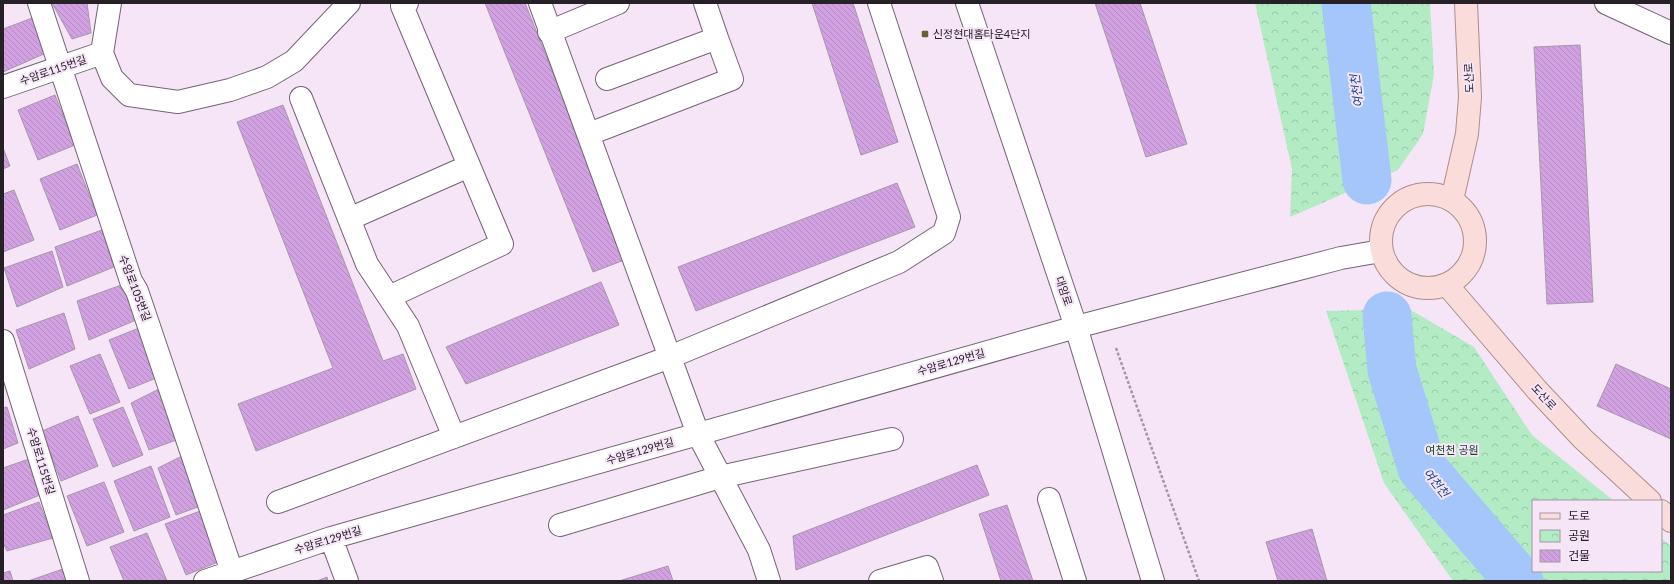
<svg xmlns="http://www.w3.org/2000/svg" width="1674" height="584" font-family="Lato,'Noto Sans KR',sans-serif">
<defs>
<pattern id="park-crowns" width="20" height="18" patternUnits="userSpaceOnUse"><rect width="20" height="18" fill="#b3ebc5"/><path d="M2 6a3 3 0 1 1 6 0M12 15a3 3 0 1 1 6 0" fill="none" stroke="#9ac9a9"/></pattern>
<pattern id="building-back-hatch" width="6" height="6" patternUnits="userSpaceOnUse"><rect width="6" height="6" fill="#d2a1e1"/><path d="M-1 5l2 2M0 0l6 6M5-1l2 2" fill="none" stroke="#b48ac1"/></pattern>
</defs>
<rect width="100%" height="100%" fill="#f6e4f7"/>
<path fill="url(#park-crowns)" d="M1255 3H1430L1434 74 1423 134 1398 170 1290 217 1292 169Z
M1409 309 1474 347 1532 435 1614 501H1533V571H1661V538L1671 546V581H1453L1384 483 1326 311Z"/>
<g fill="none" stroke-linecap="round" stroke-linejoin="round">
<path stroke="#a4c6fb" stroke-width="49" d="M1346 3 1367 180
M1387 316 1392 370 1422 468 1519 581"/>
</g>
<path fill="url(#building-back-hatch)" stroke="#a697aa" d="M52 3H87L91 33 72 39Z
M485 3H525L627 259 593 272Z
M812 3H853L898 142 861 155Z
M1095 3H1140L1187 144 1146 157Z
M35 17 46 53 3 72V29Z
M1580 45 1593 302 1547 304 1534 47Z
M55 95 75 145 38 160 18 110Z
M283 105 383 361 403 354 416 389 256 451 238 404 333 368 237 122Z
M3 148 10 166 3 169Z
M77 164 97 215 60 230 40 179Z
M897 183 915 227 696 311 678 267Z
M14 190 34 240 3 252V194Z
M102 230 114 267 67 286 55 247Z
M52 251 63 287 17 307 4 268Z
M601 282 619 325 466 384 446 347Z
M124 284 136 320 89 340 77 301Z
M64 313 75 349 29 369 16 330Z
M139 328 159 377 129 389 109 340Z
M100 354 120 402 90 414 70 366Z
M1616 364 1671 389V439L1597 406Z
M159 389 179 439 149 450 131 403Z
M7 407 18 443 3 449V408Z
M123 407 143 455 113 467 93 419Z
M78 416 98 466 61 481 42 431Z
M186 454 206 504 176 515 158 468Z
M29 459 40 495 3 510V468Z
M977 465 989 495 796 570 793 536Z
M151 466 170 517 134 531 114 481Z
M104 482 124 532 87 546 67 496Z
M39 502 53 538 7 551 3 543V515Z
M1007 505 1033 581H1001L979 514Z
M203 510 223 560 186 575 165 524Z
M1312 529 1327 581H1278L1266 542Z
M147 533 167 581H124L110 547Z
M668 566 673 581H619Z
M63 569 68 581H28Z
M10 571 13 581H3V573Z
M327 577 328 581H317Z"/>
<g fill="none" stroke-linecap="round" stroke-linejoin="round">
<g stroke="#746475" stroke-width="24">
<path id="minor" d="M39 3 131 281 137 291 232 572
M110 3 102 53 112 78 129 95 178 102 230 90 267 77 294 61 349 3
M540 3 698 434 759 550 769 581
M705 3 717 38
M967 3 1076 327 1153 581
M1606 3 1671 33
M549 32 618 3
M3 87 102 53
M301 98 367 264 408 326 454 437
M589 134 732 79 717 38 607 79
M349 219 469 166
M389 297 502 244 402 6 407 3
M3 341 78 581
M1049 499 1075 581
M278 502 670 357 899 262 944 233 949 217 879 3
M560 525 720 477 892 439
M331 538 347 581
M205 581 331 538 1076 327 1341 258 1381 251
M880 581 927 567 932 581"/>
</g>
<g stroke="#ad8d8b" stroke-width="24">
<path id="major" d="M1381 241a47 47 0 1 1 94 0a47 47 0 1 1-94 0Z
M1452 200 1467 134 1470 97 1466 3
M1447 285 1537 390 1583 439 1650 501
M1661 511 1671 521"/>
</g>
<path stroke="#a598a6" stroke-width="2.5" stroke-dasharray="3 2" stroke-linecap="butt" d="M1116 348 1199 581"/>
<use href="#minor" stroke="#fff" stroke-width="22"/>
<use href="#major" stroke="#faddda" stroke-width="22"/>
</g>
<rect fill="#6a622e" stroke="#f6e4f7" stroke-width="1.5" x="921" y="30" width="8" height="8" rx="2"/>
<g text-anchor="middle" stroke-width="4" stroke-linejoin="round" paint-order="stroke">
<g font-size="11" fill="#262027" stroke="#f6e4f7" text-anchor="start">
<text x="933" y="38">신정현대홈타운4단지</text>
</g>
<g font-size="11" fill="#262027" stroke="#f6e4f7">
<text transform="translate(53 70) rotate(-19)" y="4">수암로115번길</text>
<text transform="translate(1469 78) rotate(-93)" y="4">도산로</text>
<text transform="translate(135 288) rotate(69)" y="4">수암로105번길</text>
<text transform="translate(1064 291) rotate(71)" y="4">대암로</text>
<text transform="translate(951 362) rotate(-16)" y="4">수암로129번길</text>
<text transform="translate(1544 397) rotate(47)" y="4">도산로</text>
<text transform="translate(640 451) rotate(-16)" y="4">수암로129번길</text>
<text transform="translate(41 461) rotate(73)" y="4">수암로115번길</text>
<text transform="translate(328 540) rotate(-17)" y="4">수암로129번길</text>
</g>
<g font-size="11" fill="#124c2c" stroke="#f6e4f7">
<text x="1452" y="454">여천천 공원</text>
</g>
<g font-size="12" font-style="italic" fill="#154590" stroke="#f6e4f7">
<text transform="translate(1357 91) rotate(-97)" y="4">여천천</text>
<text transform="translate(1436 483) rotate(51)" y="4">여천천</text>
</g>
</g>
<rect width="1674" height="584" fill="none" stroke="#262027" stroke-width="8"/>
<rect x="1532" y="500" width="130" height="72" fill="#f6e4f7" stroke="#a396a4"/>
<rect x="1540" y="513" width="20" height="6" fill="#faddda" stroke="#a396a4"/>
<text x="1568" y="520" font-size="12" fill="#262027">도로</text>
<rect x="1540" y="530" width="20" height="12" fill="url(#park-crowns)" stroke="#a396a4"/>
<text x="1568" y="540" font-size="12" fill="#262027">공원</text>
<rect x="1540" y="550" width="20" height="12" fill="url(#building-back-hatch)" stroke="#a396a4"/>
<text x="1568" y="560" font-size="12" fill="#262027">건물</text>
</svg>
